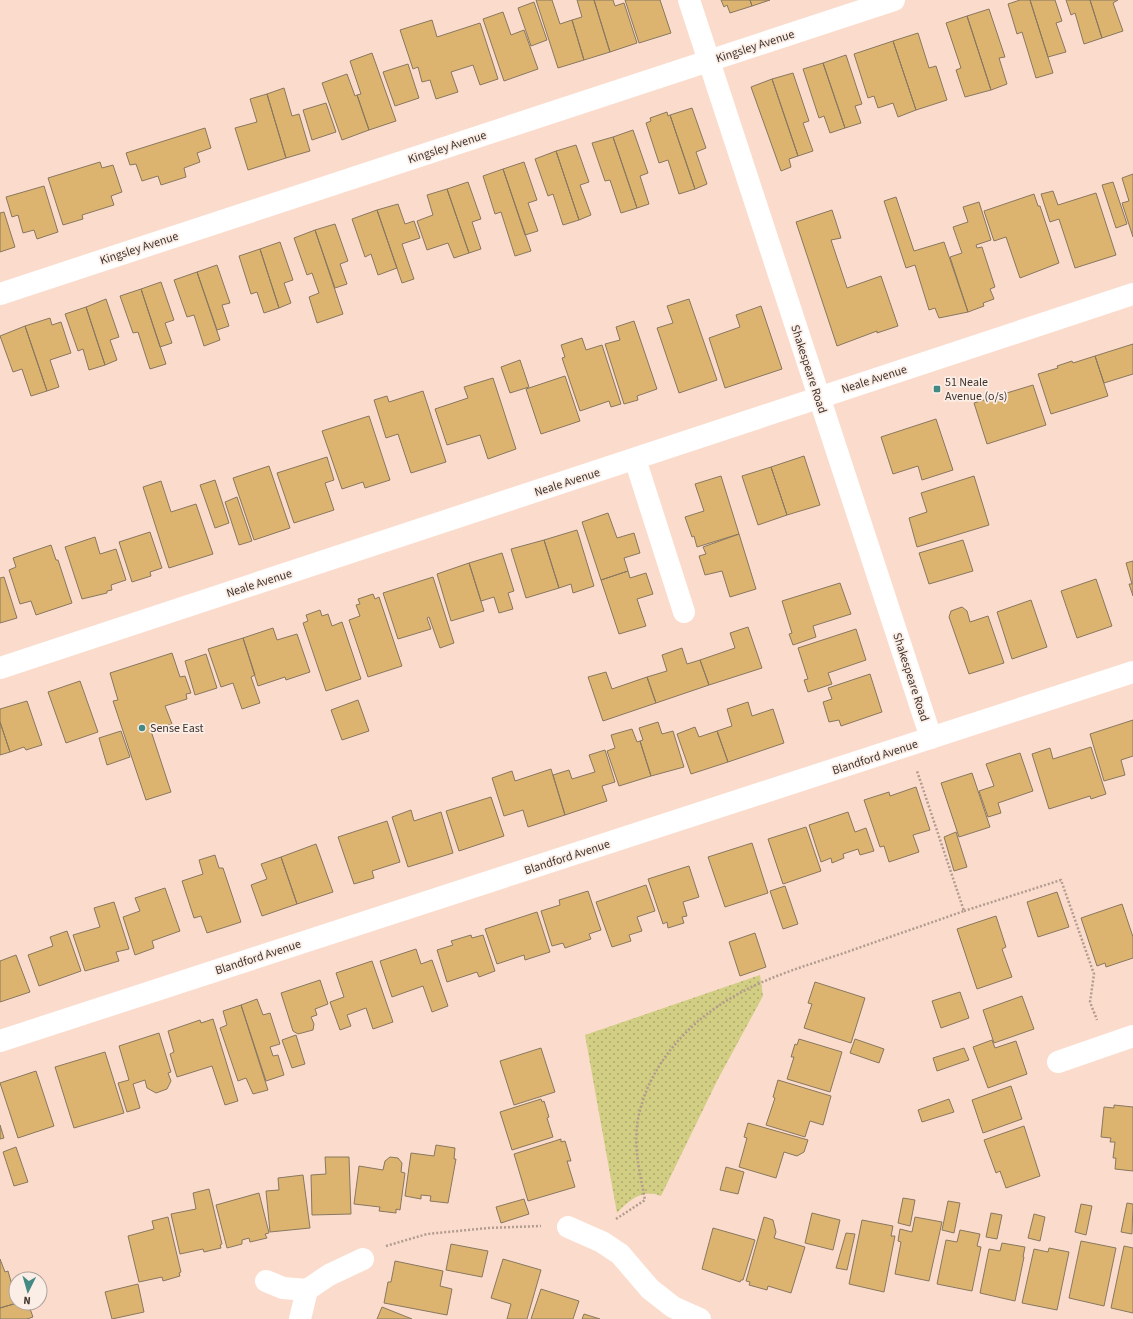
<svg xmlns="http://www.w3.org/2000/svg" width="1133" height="1319" font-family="'Source Sans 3',sans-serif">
<defs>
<pattern id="grass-dots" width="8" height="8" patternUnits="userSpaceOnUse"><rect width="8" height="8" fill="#d2ce84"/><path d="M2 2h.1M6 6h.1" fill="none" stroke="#aca86c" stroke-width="1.8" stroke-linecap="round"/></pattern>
</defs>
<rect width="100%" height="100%" fill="#fbdccc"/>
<path fill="url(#grass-dots)" d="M760 975 763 996 718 1079 661 1196C643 1188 629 1200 617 1213L585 1035Z"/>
<path fill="#ddb370" stroke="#88785f" d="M536 0H552L560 24 572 20 584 60 558 68Z
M577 0H594L610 52 584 60 572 20 582 17Z
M594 0H613L615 6 624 3 637 43 610 52Z
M625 0H660L671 33 639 43Z
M721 0H750L752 6 730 13 727 5 724 7Z
M750 0H770L752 6Z
M1020 0H1030L1053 73 1036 78 1022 32 1017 34 1008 4Z
M1030 0H1055L1062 21 1056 23 1066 52 1048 57Z
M1066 0H1090L1102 38 1084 44 1075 13 1071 15Z
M1090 0H1118L1113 3 1123 31 1102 38Z
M534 2 547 40 531 46 518 8Z
M989 9 1005 57 999 58 1007 84 991 90 967 16Z
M503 12 511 35 524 30 538 69 504 81 483 19Z
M967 16 991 90 965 97 956 70 961 68 946 23Z
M432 20 437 37 480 23 498 79 480 85 473 65 451 72 458 92 436 99 430 80 422 82 418 67 413 69 400 30Z
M918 33 929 68 936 66 947 100 916 110 893 41Z
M893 41 916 110 898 117 893 103 878 108 874 96 868 98 854 54Z
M372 53 396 121 369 130 357 95 361 94 350 61Z
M846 55 862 104 855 106 861 123 845 128 823 63Z
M823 63 845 128 830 133 824 116 819 118 803 69Z
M408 64 419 98 395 106 383 72Z
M793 73 809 121 803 123 813 151 798 156 772 79Z
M347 74 355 96 357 95 369 130 342 140 322 83Z
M772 79 798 156 789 159 791 167 781 171 751 87Z
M284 88 292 116 299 114 310 151 286 158 267 94Z
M267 94 286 158 248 170 235 128 257 122 250 99Z
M326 103 336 132 312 140 303 110Z
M692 108 706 148 696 152 707 184 695 189 670 115Z
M667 112 668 116 670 115 695 189 679 194 668 160 659 163 646 123 651 121 650 118Z
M205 128 211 148 197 153 200 162 184 168 186 177 161 185 158 176 142 181 136 164 130 165 126 153Z
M633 130 648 173 640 176 649 204 637 208 613 137Z
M613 137 637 208 621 213 610 180 605 181 592 143Z
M576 145 589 182 580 185 591 215 579 220 556 151Z
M556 151 579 220 563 225 553 194 548 196 535 159Z
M100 162 102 168 113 165 122 192 111 196 114 205 82 215 83 219 63 225 48 178Z
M524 162 537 200 528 203 538 231 525 235 503 169Z
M503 169 531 251 515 256 501 212 495 214 483 176Z
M1133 174V237L1122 203 1129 201 1122 178Z
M468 182 481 219 472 222 481 249 469 253 447 189Z
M1113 182 1127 224 1116 228 1102 185Z
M44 186 58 232 37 239 34 230 23 233 18 215 12 217 6 197Z
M447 189 469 253 454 258 448 243 427 250 417 221 433 215 427 195Z
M1053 191 1058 205 1096 193 1116 255 1075 268 1059 219 1050 222 1041 194Z
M1034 194 1038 206H1040L1059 263 1020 278 1006 237 994 241 984 211Z
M896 197 914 251 944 242 968 312 939 318 935 308 929 310 915 265 906 268 884 201Z
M979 202 991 240 976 245 977 248 982 247 995 287 990 289 994 299 983 303 984 306 968 312 950 257 962 253 953 227 968 222 963 207Z
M398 204 405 224 414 221 420 238 402 244 414 279 402 283 377 210Z
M377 210 397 268 378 275 371 254 365 257 352 219Z
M832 210 841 238 831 240 847 288 881 276 898 326 877 333V331L837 346 796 222Z
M4 212 15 247 0 252V213Z
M335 224 348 261 340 264 347 284 335 288 315 230Z
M315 230 343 314 317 323 309 297 319 293 312 273 307 275 294 238Z
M280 242 293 280 284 283 291 303 279 308 260 249Z
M260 249 279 308 264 313 257 292 251 294 239 256Z
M217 265 230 303 222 305 229 326 217 330 197 272Z
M197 272 220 340 204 346 194 315 187 317 174 280Z
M161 282 174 320 165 323 172 343 160 347 141 289Z
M141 289 166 364 150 369 138 332 133 333 120 296Z
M106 299 119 337 110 340 117 360 105 365 86 307Z
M689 299 717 380 679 393 657 328 673 323 667 306Z
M761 306 782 369 725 388 709 338 740 327 736 315Z
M86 307 105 365 89 370 83 349 78 351 65 314Z
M50 318 52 325 61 322 71 353 50 360 59 387 47 391 25 326Z
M634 321 657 389 637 396 638 400 624 404 605 344 620 340 616 327Z
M25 326 47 391 31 396 22 369 13 372 0 336Z
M582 338 586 350 602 345 621 404 611 407 609 401 580 411 562 358 565 357 561 345Z
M1133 344V374L1104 383 1095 356Z
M1095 356 1108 396 1051 414 1038 374 1058 368 1057 366 1072 361 1073 363Z
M520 360 529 387 510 393 501 367Z
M565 376 580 421 541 434 526 389Z
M493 378 516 449 488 459 480 435 447 445 435 409 468 398 464 387Z
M1033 385 1046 425 987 444 974 403Z
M423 391 446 462 411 473 398 434 386 438 374 400 387 396 389 402Z
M369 416 390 480 365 488 363 482 342 489 322 431Z
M936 419 953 470 922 480 918 466 893 474 881 437Z
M804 456 820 505 787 515 771 467Z
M327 457 334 480 325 483 334 510 294 523 277 473Z
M269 466 290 528 254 540 233 478Z
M771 467 787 515 758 525 742 476Z
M721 476 739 534 697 547 694 536 692 537 685 517 704 511 695 484Z
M974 476 989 525 917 547 909 518 927 512 921 493Z
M215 480 229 523 215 528 200 485Z
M161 481 171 512 196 504 213 554 169 568 143 487Z
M237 497 252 541 239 545 225 502Z
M608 513 617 538 634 533 640 553 624 558 628 571 601 580 582 522Z
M577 530 594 586 573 593 571 584 559 588 544 540Z
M150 532 162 568 150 572 151 576 132 582 119 542Z
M739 534 756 589 730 597 722 571 705 575 699 556 706 554 703 547Z
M95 537 100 554 116 549 126 580 111 585 112 590 107 591V593L82 599 65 547Z
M544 540 559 588 526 598 511 549Z
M963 540 973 571 929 584 919 553Z
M51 545 56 560H58L72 603 36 615 31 601 20 604 9 570 16 567 13 558Z
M502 553 514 591 508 593 513 609 499 613 494 597 481 601 469 563Z
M1133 561V596L1129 584H1132L1126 563Z
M469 563 484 611 451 621 437 574Z
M628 571 630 578 646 573 653 594 637 599 646 626 619 634 601 580Z
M4 577 17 618 0 623V578Z
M433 577 454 643 440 648 429 617 427 618 431 629 398 639 383 593Z
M1096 579 1112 626 1077 638 1061 591Z
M840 583 851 614 813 626 816 637 793 645 789 634 792 633 782 601Z
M373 594 375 599 379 597 402 666 368 677 349 620 360 616 356 605 360 604 358 599Z
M1031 600 1047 647 1012 659 997 612Z
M962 607 967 611 970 622 988 616 1004 663 969 674 949 617 951 611Z
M320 610 322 616 328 614 332 626 342 622 361 679 326 691 303 623 308 621 306 615Z
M748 627 762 668 709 685 700 660 735 648 730 633Z
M273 628 277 640 297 634 310 672 286 680 285 677 258 686 243 638Z
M856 629 866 660 828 673 832 684 808 692 804 680 808 679 798 648Z
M243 638 255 675 251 677 260 703 242 709 233 683 221 687 208 649Z
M682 648 687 664 700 660 709 685 656 703 647 677 667 671 662 655Z
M172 653 180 677 185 676 191 693 186 694 187 699 165 706 172 724 151 731 171 792 146 800 113 701 118 700 110 673Z
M206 654 217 688 195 695 185 661Z
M606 672 612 689 647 677 656 703 603 721 588 677Z
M870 674 882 712 841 726 839 720 829 722 823 702 832 699 828 688Z
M80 681 98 732 66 743 48 692Z
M358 700 369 731 342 740 331 710Z
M27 701 42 745 26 750 24 747 10 752 0 722V709Z
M748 702 752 716 773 709 784 743 728 762 717 731 732 726 727 709Z
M1133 720V756L1121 760 1125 775 1104 781 1090 734Z
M0 722 10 752 0 755Z
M658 722 662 734 673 731 684 767 651 776 640 741 643 740 639 728Z
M695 727 699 737 717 731 728 762 691 774 677 734Z
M632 729 637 742 640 741 651 776 619 786 607 751 615 748 611 735Z
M121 731 130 757 107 765 99 738Z
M1091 747 1106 794 1091 799 1090 796 1049 809 1032 754 1050 748 1053 759Z
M605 750 615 782 602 786 607 801 565 815 553 775 569 770 572 779 595 772 589 755Z
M1020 753 1033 791 998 803 1001 813 988 817 979 791 994 786 986 764Z
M551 769 565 815 528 827 523 810 504 816 492 778 512 771 515 781Z
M972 773 990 827 959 837 941 783Z
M916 787 930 830 913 835 919 852 889 862 884 846 880 847 864 800 889 792 890 796Z
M491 797 504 836 459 851 446 811Z
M411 810 414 821 441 812 453 853 408 867 392 817Z
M848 812 855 832 866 828 874 851 860 855 858 849 843 854 844 858 832 863 831 858 821 862 809 825Z
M387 821 400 862 372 871 374 878 354 884 338 837Z
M806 827 821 871 783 884 768 839Z
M956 832 967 867 954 871 944 837Z
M752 843 768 893 725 907 708 857Z
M316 844 333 892 297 904 281 857Z
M215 855 219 868H223L241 922 207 933 201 916 194 918 182 881 203 874 199 860Z
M281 857 297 904 262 916 251 885 267 879 261 864Z
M689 866 699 897 683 902 687 916 682 917 684 923 668 928 667 922 663 924 648 879Z
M646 885 655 911 637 917 642 931 629 935 631 941 612 947 596 902Z
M785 886 798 924 783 929 770 891Z
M165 888 180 931 152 941 154 948 135 955 123 917 140 911 135 898Z
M588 891 601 930 589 934 591 939 565 948 563 943 552 946 541 911 560 905 559 900Z
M1057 892 1069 927 1038 937 1027 902Z
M114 902 129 949 116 952 119 961 85 971 73 935 100 927 94 908Z
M1122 904 1133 937V958L1106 967 1105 963 1097 966 1081 918Z
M537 912 550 952 525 960 524 955 497 964 485 929Z
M996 916 1006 947 1002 949 1012 977 977 989 957 929Z
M67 931 81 971 39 986 28 955 53 946 50 937Z
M755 933 766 967 740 976 729 942Z
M471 935 472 938 483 935 495 971 479 977 477 972 447 982 437 950 453 945 451 941Z
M416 949 421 964 432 960 448 1006 432 1012 423 986 392 997 380 961Z
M16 955 30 992 0 1002V961Z
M372 961 393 1022 373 1029 366 1008 347 1015 351 1026 340 1030 330 1002 344 997 336 973Z
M320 980 328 1004 315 1009 317 1015 311 1017 314 1024 313 1030 298 1034 293 1031 281 993Z
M815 982 865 998 851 1043 804 1028 812 1004 808 1003Z
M960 992 969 1018 941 1028 932 1001Z
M1022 996 1034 1029 994 1043 983 1010Z
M257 999 263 1015 270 1013 280 1044 270 1047 273 1056 278 1055 284 1075 266 1081 241 1005Z
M241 1005 268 1090 253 1094 246 1078 238 1081 220 1028 227 1025 223 1011Z
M213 1019 238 1101 225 1105 212 1066 177 1077 170 1054 174 1052 168 1031 200 1020 201 1023Z
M159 1033 171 1072 168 1073 171 1081 167 1089 156 1093 147 1088 145 1080 133 1084 140 1108 127 1112 118 1083 129 1080 119 1046Z
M296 1035 305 1064 292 1068 282 1040Z
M799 1039 842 1052 830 1092 787 1079 794 1057H791L795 1044 797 1045Z
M855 1039 884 1049 879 1063 850 1053Z
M992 1040 995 1048 1016 1041 1027 1074 988 1088 973 1047Z
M541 1048 555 1092 514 1105 500 1061Z
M964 1048 969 1060 937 1071 933 1058Z
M105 1052 124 1113 74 1128 55 1067Z
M36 1071 54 1126 18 1138 0 1083Z
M778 1080 831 1096 823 1125 810 1121 805 1137 766 1125 775 1098 773 1097Z
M1011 1086 1022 1119 983 1133 972 1100Z
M541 1099 542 1102 544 1101 549 1117 547 1118 553 1137 512 1150 500 1112Z
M949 1099 954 1112 922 1122 918 1110Z
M1114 1105 1133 1107V1171L1115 1169 1116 1158H1113L1115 1142H1110L1111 1138 1101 1137 1104 1107 1114 1108Z
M748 1123 808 1140 804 1152 797 1156 784 1152 776 1178 739 1167 747 1138 744 1137Z
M0 1125 4 1138 0 1139Z
M1024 1126 1040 1176 1006 1188 1000 1171 996 1173 984 1140Z
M561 1139V1142L565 1141 571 1161H567L575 1187 528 1201 514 1154Z
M436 1145 455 1148 454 1159H456L448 1203 430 1201 431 1196 421 1195V1199L405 1196 411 1153 434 1156Z
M16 1147 28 1182 14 1186 3 1152Z
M325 1157H349L351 1214 312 1215 311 1175 326 1174Z
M390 1157 398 1158 402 1163 401 1172 405 1173 400 1210 396 1209V1213L379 1211 380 1207 354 1204 359 1166 383 1170 385 1161Z
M726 1167 744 1172 738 1194 720 1190Z
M303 1175 310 1228 270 1232 266 1191 279 1190 278 1178Z
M209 1189 222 1244 220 1245 221 1248 204 1252 203 1249 180 1254 171 1214 196 1209 193 1193Z
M259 1193 269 1233 265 1234 267 1238 250 1242 249 1238 242 1240V1244L227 1248 216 1205Z
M903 1198 915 1200 910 1226 898 1223Z
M524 1199 529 1214 501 1223 496 1207Z
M948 1201 960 1203 954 1233 942 1230Z
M1127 1203 1133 1204 1132 1234 1121 1232Z
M1081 1204 1092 1206 1086 1235 1075 1232Z
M812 1213 840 1220 833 1250 805 1243Z
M991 1213 1002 1215 997 1239 986 1237Z
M1034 1214 1045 1217 1040 1241 1028 1238Z
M168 1217 181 1272 179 1273 180 1276 163 1281 162 1277 139 1282 128 1236 154 1229 152 1221Z
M764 1217 773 1220 776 1232 774 1238 805 1247 791 1293 768 1286 767 1290 749 1285 750 1282 746 1281Z
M915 1217 942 1222 929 1281 895 1274 901 1242 898 1241 900 1229 912 1232Z
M862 1220 893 1226 891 1236H895L884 1292 849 1284Z
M713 1228 755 1240 743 1280H741L740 1282 702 1269Z
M960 1230 980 1234 977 1246 981 1247 972 1291 937 1284 946 1240 957 1242Z
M846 1233 855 1234 847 1270 836 1268Z
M1081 1241 1116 1248 1104 1306 1069 1298Z
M1002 1243 1025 1247 1023 1257H1024L1015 1301 980 1293 989 1249 1000 1251Z
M451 1244 488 1251 482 1277 446 1270Z
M1124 1246 1133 1248V1313L1111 1308Z
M1049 1248 1069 1252 1057 1310 1022 1303 1034 1249 1048 1252Z
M0 1259 5 1272 8 1271 17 1303 0 1308Z
M503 1259 541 1270 527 1319H507L511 1304 491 1298Z
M395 1261 443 1271 440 1286 452 1289 447 1315 384 1303 388 1282H391Z
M138 1284 144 1312 112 1319 105 1292Z
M541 1289 579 1301 573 1319H531Z
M17 1303H28L33 1317 27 1319H0V1308Z
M382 1307 412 1319H377Z
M584 1314 600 1319H582Z"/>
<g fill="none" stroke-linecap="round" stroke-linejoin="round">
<path stroke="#b29b8f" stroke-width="2.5" stroke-dasharray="2 2" stroke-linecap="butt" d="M964 911 1061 880 1094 974 1090 1002 1097 1020
M616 1219 645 1200C640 1173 633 1147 638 1119 648 1067 686 1024 731 998 766 977 808 965 847 952 886 938 925 925 964 911L917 771
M386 1246 427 1234 488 1228 541 1226"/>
<path stroke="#fff" stroke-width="22" d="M689 0 931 738
M0 294 894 0
M635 459 684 612
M0 668 1133 294
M0 1041 1133 672
M1058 1062 1133 1036
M568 1227 602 1242 620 1254 650 1289 673 1307 700 1319
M266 1281 283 1288 307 1290 329 1275 363 1259
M300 1319 307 1290"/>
</g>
<g fill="#438a85" stroke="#fbeee7" stroke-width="1.5">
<rect x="933" y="385" width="8" height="8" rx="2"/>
<circle cx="142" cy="728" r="4"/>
</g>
<g text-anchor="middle" stroke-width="3.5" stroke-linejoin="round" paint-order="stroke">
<g font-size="12" fill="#40342e" stroke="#fbeee7">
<text transform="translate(755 46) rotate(-18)" y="4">Kingsley Avenue</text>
<text transform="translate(447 147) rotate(-18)" y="4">Kingsley Avenue</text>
<text transform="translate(139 248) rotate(-18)" y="4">Kingsley Avenue</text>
<text transform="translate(809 369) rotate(72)" y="4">Shakespeare Road</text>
<text transform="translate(874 379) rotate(-18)" y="4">Neale Avenue</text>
<text transform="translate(567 482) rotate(-18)" y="4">Neale Avenue</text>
<text transform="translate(259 583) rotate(-18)" y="4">Neale Avenue</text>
<text transform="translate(911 677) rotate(72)" y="4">Shakespeare Road</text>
<text transform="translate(875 757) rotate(-18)" y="4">Blandford Avenue</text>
<text transform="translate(567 857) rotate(-18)" y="4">Blandford Avenue</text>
<text transform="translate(258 957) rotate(-18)" y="4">Blandford Avenue</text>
</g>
<g font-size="12" fill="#40342e" stroke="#fbeee7" text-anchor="start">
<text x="945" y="386">51 Neale<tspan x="945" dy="14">Avenue (o/s)</tspan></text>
<text x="150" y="732">Sense East</text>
</g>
</g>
<g transform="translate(28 1291) rotate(185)"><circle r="19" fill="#fbeee7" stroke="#b0a49d"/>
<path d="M0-3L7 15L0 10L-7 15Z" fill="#438a85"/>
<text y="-6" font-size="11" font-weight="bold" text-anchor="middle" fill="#40342e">N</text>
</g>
</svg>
